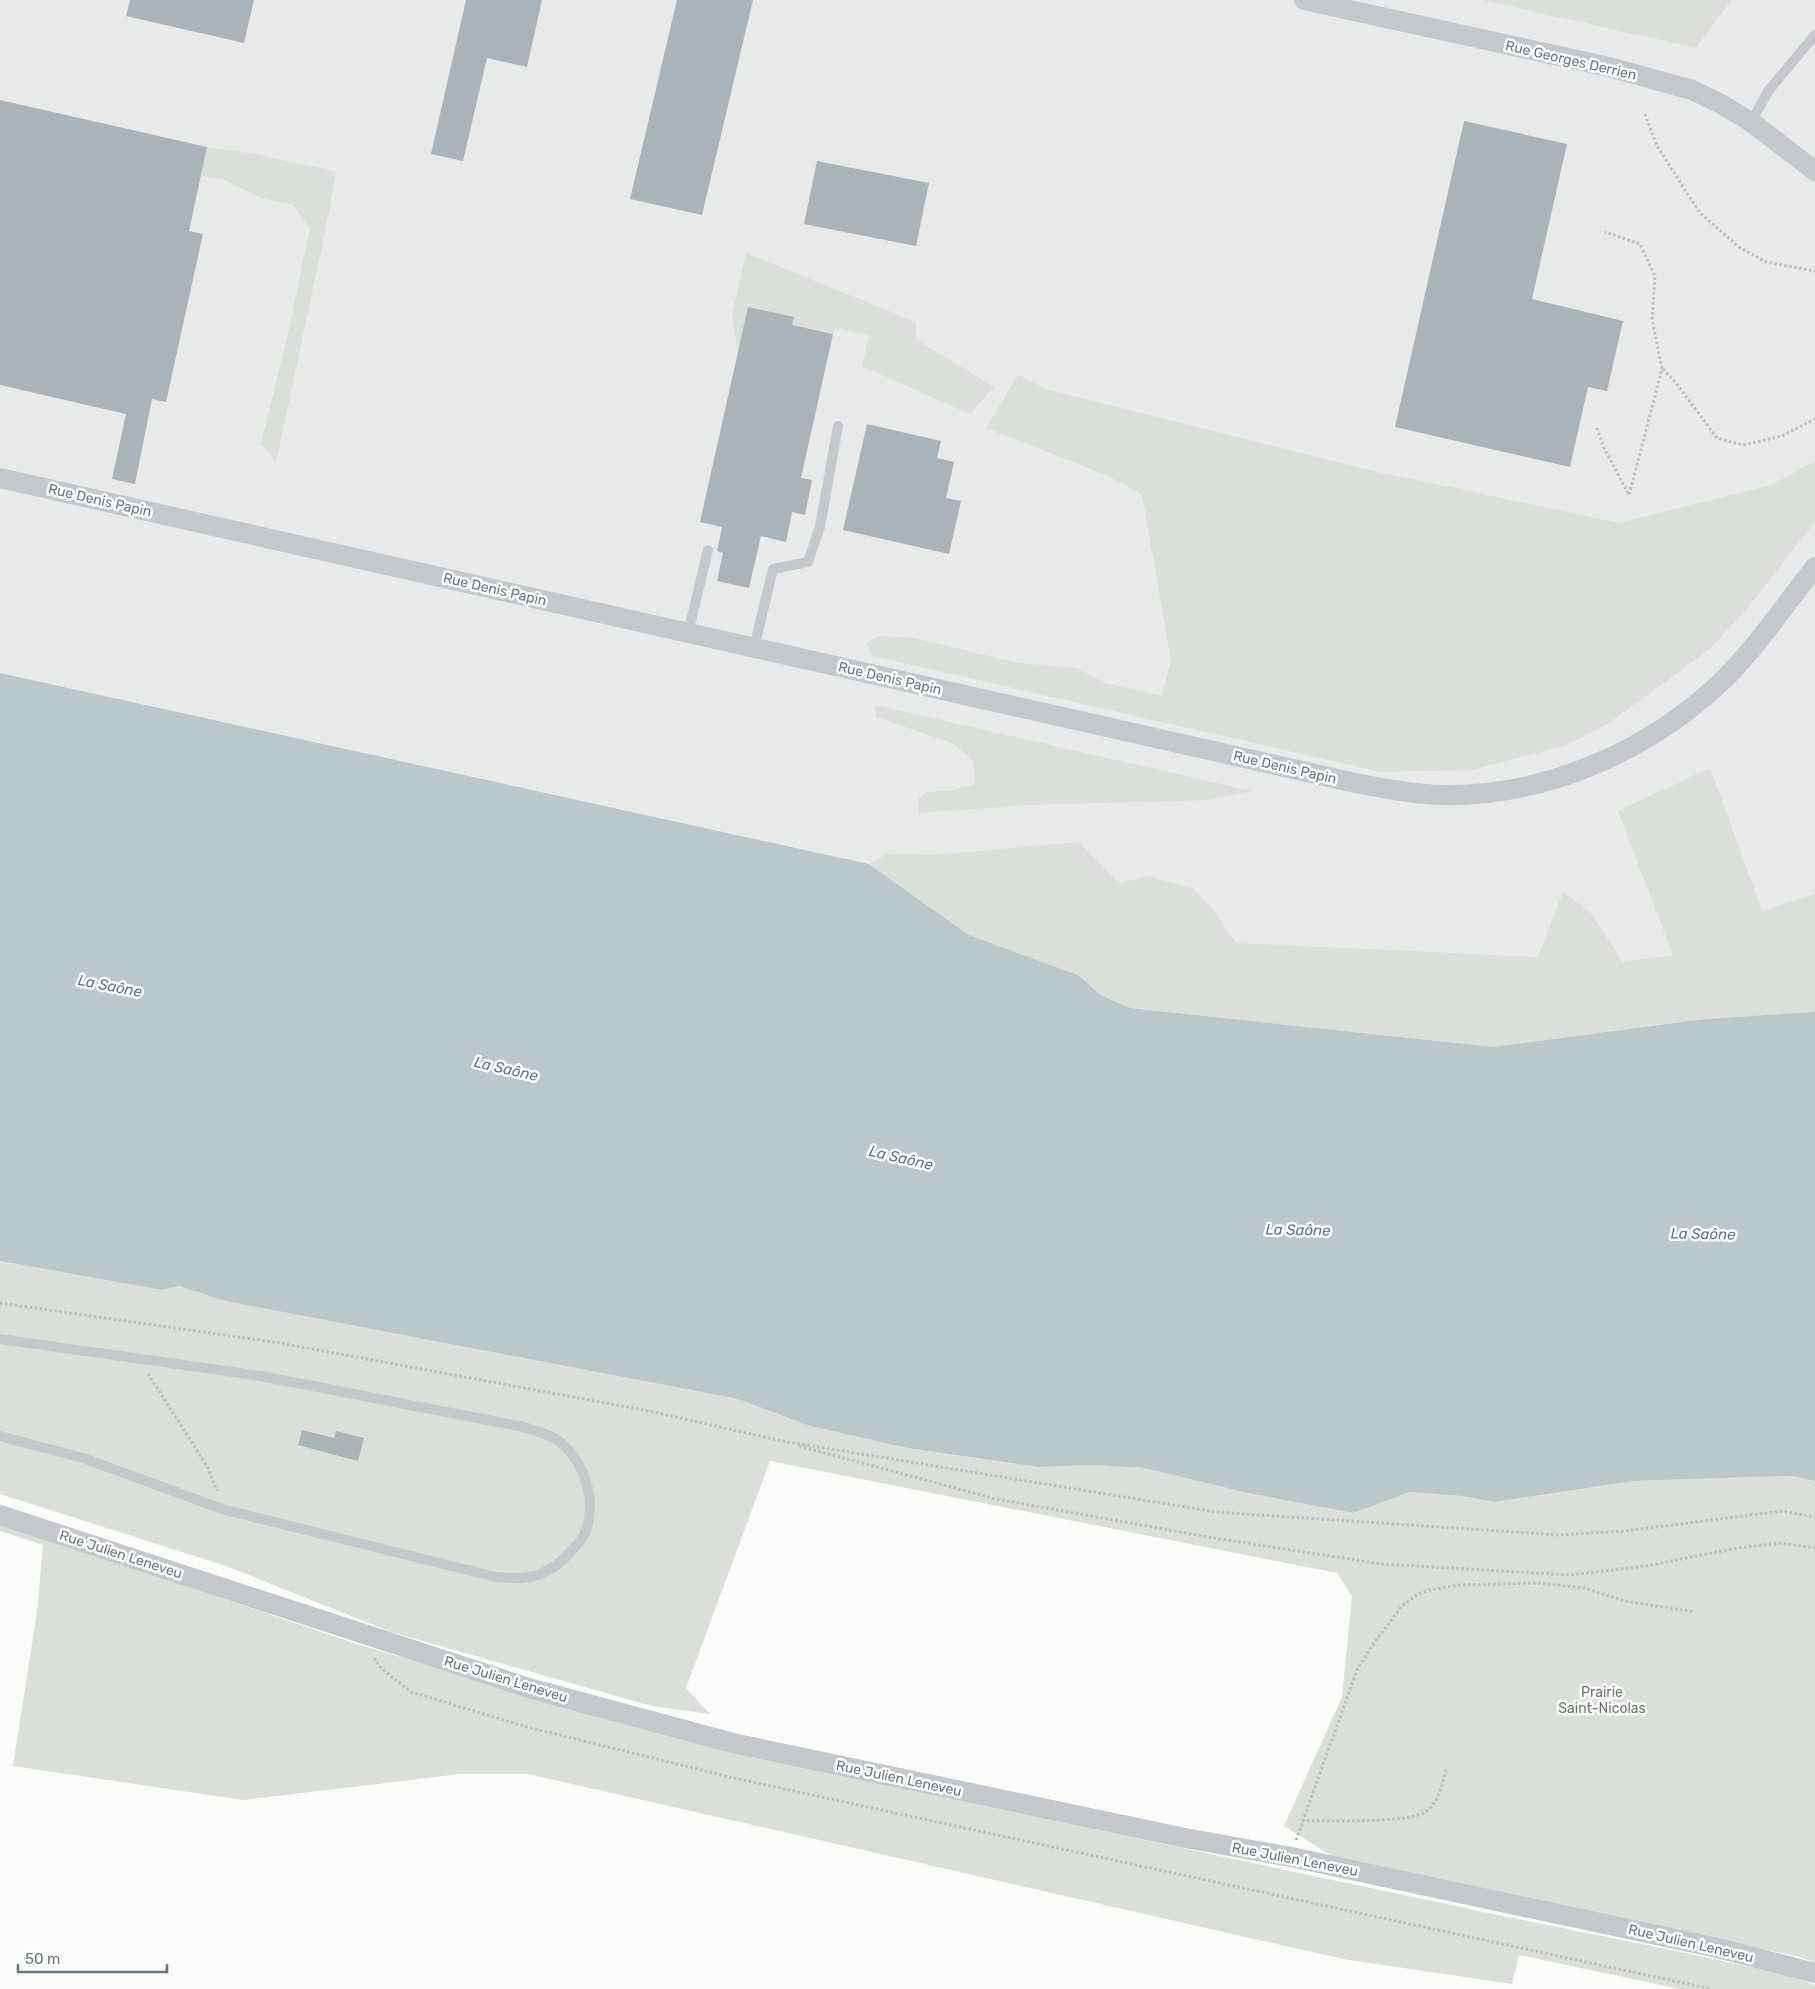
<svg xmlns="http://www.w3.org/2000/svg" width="1815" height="1989" font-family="Rubik,sans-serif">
<rect width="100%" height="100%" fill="#fafaf8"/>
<path fill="#e8e9e9" d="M0 0H1482L1696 48 1732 0H1815V1012L1494 1047 869 864 0 673Z"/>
<path fill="#dadfd7" d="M1482 0H1732L1696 48Z
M207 147 255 154 336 172 325 232 276 462 261 444 290 325 310 228 293 205 262 198 222 179 201 176Z
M746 253 916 322V339L994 387 970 414 862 366 869 335 837 328 833 334 792 325 793 317 749 307 738 352 732 316Z
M1018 375 1045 389 1369 470 1619 523 1772 485 1815 461V522L1749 606 1711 648 1609 723 1565 746 1470 770 1381 772 873 656 866 644 878 636 910 637 1018 663 1076 668 1106 683 1162 696 1171 660 1142 494 1106 475 986 428Z
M875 705 1252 791 1208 800 1029 805 919 813 918 799 927 792 949 791 976 784 973 760 952 743 876 717Z
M1710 768 1762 911 1815 894V1012L1705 1019 1494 1047 1131 1008 1102 996 1078 975 969 935 869 864 887 854 936 855 1079 842 1118 883 1149 876 1194 889 1212 908 1236 943 1538 957 1563 892 1591 913 1623 962 1673 955 1618 811Z
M0 1261 162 1290 179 1286 225 1301 738 1399 810 1426 907 1448 1039 1467 1094 1465 1144 1468 1248 1493 1353 1513 1410 1491 1462 1496 1494 1502 1633 1481 1791 1476 1815 1481V1963L1800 1957 1337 1859 1284 1826 1342 1697 1352 1596 1337 1573 770 1461 686 1688 710 1714 652 1706 391 1632 229 1567 0 1494Z
M0 1523 357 1644 628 1725 894 1787 1503 1916 1686 1953 1783 1974 1815 1985V1989H1680L1519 1955 1512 1984 1343 1959 528 1774H460L243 1800 13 1766 37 1612 43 1545 0 1531Z"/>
<path fill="#bbc7cb" d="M0 673 869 864 969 935 1078 975 1102 996 1131 1008 1494 1047 1705 1019 1815 1012V1481L1791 1476 1633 1481 1494 1502 1462 1496 1410 1492 1353 1513 1248 1493 1144 1468 1094 1465 1039 1467 907 1448 810 1426 738 1399 225 1301 179 1286 162 1290 0 1261Z"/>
<path fill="#aab3b9" d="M130 0H254L244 43 126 16Z
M466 0H542L527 67 487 58 463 161 431 154Z
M677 0H753L702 215 630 199Z
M0 100 207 147 189 231 203 234 166 402 152 399 135 484 112 479 126 414 0 385Z
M1464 121 1567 144 1532 299 1623 321 1607 391 1588 387 1570 467 1395 427Z
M817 161 929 183 916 246 804 224Z
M748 307 794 317 792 325 833 334 801 478 812 480 805 515 792 512 786 542 761 536 749 588 717 581 723 553 717 551 722 527 700 522Z
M867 424 941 441 937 458 954 462 946 498 961 501 949 554 843 530Z
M302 1430 334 1438 336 1431 364 1438 358 1461 298 1445Z"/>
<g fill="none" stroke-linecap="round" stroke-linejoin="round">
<path stroke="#bbbfc2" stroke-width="3" stroke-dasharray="2.5 2.5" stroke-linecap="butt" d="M1645 114 1657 146 1700 213 1739 247 1766 262 1815 271
M1663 369 1676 383 1717 438 1743 445 1782 436 1815 419
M1597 428 1604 448 1629 495 1662 369 1652 319 1655 276 1640 244 1605 232
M0 1303 280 1343 649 1411 782 1441 1216 1512 1559 1535 1625 1531 1782 1511 1815 1517
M148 1374 207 1466 217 1491
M799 1446 996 1499 1214 1538 1382 1564 1570 1575 1646 1566 1737 1548 1780 1543 1815 1548
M374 1658 381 1668 411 1692 527 1727 738 1779 1711 1989
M1302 1821C1328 1820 1406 1824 1425 1812 1440 1803 1442 1782 1447 1767
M1296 1840 1357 1670 1374 1643 1402 1606 1418 1594 1429 1590 1461 1585 1539 1583 1584 1588 1625 1601 1695 1612"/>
<path stroke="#c3c8cc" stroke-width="10" d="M1751 122 1769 90 1815 35
M688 633 708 550
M754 648 773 569 808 562 820 527 838 426
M0 1339 261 1376 524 1427C536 1431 550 1434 560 1442 586 1464 598 1503 584 1535 581 1541 576 1546 572 1550 563 1561 552 1570 538 1575 524 1580 511 1578 496 1577L225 1510 83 1458 0 1436"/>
<path stroke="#c3c8cc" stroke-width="20" d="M1304 0 1609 67 1692 90 1721 104 1751 122 1815 171
M0 478 1351 782C1381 788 1411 794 1441 795 1543 797 1645 753 1719 684 1755 650 1784 606 1815 567
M0 1515 532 1689 733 1743 1185 1838 1291 1857 1722 1949 1815 1973"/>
</g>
<g text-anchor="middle" stroke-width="5" stroke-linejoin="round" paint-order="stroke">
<g font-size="14" fill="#657683" stroke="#fff">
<text transform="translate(1571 60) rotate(13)" y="5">Rue Georges Derrien</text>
<text transform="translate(100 500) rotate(13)" y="5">Rue Denis Papin</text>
<text transform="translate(495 589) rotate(13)" y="5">Rue Denis Papin</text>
<text transform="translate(890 678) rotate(13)" y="5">Rue Denis Papin</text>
<text transform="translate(1285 767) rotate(13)" y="5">Rue Denis Papin</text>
<text transform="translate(121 1554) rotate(18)" y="5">Rue Julien Leneveu</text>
<text transform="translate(506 1679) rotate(17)" y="5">Rue Julien Leneveu</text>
<text transform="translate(899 1778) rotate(12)" y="5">Rue Julien Leneveu</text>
<text transform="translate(1295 1859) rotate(11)" y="5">Rue Julien Leneveu</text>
<text transform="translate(1691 1943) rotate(13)" y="5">Rue Julien Leneveu</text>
</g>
<g font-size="14" fill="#687a64" stroke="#fff">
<text x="1602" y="1697">Prairie<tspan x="1602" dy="16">Saint-Nicolas</tspan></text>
</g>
<g font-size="15" font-style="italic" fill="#60757c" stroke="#fff">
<text transform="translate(110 986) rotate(11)" y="5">La Saône</text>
<text transform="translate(506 1069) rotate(13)" y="5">La Saône</text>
<text transform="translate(901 1158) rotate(13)" y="5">La Saône</text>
<text transform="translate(1298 1230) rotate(1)" y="5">La Saône</text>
<text transform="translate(1703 1234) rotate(1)" y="5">La Saône</text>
</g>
</g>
<path d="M18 1964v8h149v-8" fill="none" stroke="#657683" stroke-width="2.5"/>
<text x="25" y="1964" font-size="15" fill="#657683" stroke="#ffffff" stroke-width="4" paint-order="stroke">50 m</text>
</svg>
